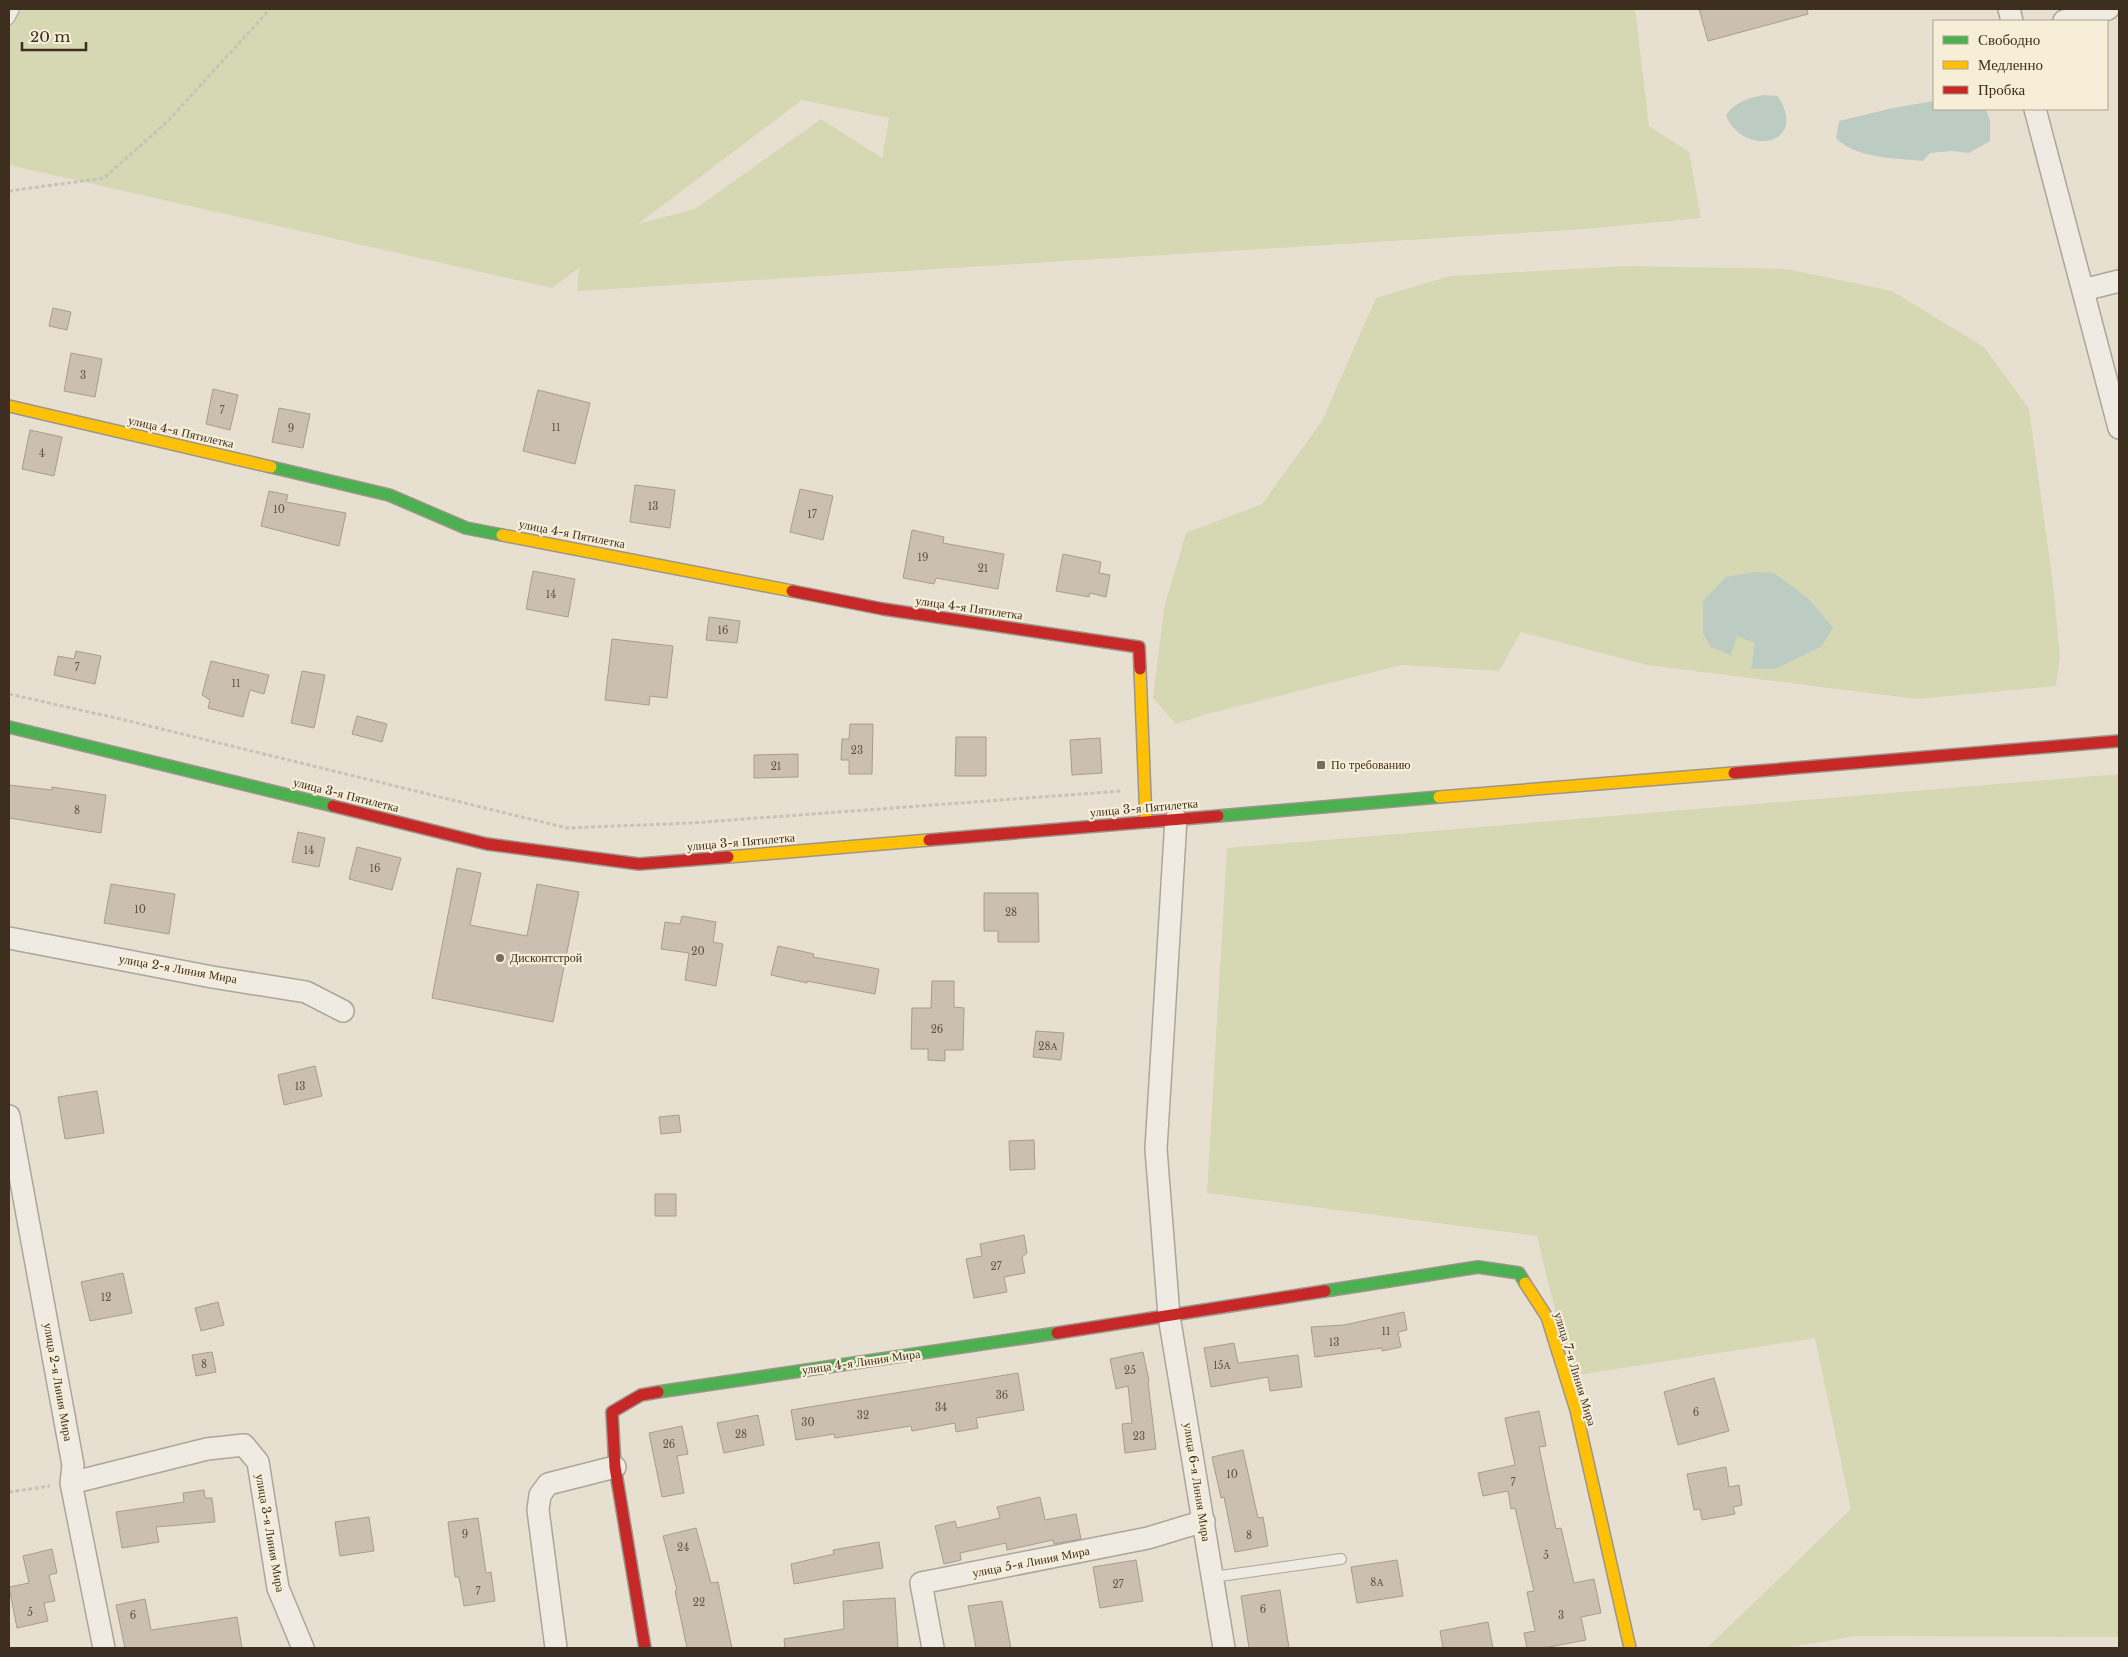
<svg xmlns="http://www.w3.org/2000/svg" width="2128" height="1657" font-family="'Libre Baskerville',serif">
<rect width="100%" height="100%" fill="#e7e0d1"/>
<path fill="#d6d7b3" fill-rule="evenodd" d="M9 9H1635L1649 126 1689 152 1701 218 1586 229 577 291 579 268 552 288 9 165ZM802 100 889 118 882 158 821 119 695 209 638 224Z
M1626 266 1787 269 1892 291 1984 347 2029 409 2053 584 2060 656 2056 686 1917 699 1647 665 1521 632 1499 671 1402 665 1207 714 1176 724 1153 698 1164 608 1186 533 1262 504 1322 421 1376 298 1450 276Z
M2119 774V1637L1856 1636 1785 1648H1707L1851 1509 1815 1338 1571 1376 1537 1236 1207 1193 1227 848Z"/>
<path fill="#bcccc2" d="M1764 95 1778 96C1810 148 1741 156 1726 115 1736 102 1747 98 1764 95Z
M1934 101V109H1986L1990 121V141L1969 153 1952 151 1930 153 1923 161C1894 158 1857 159 1836 138L1839 121 1893 108Z
M1755 572 1774 573 1809 599 1833 628 1821 647 1775 669H1751L1755 643 1737 636 1731 655 1711 647 1703 633V601L1726 577Z"/>
<path fill="#cbbfb2" stroke="#a89c90" d="M1699 9H1807L1808 14 1708 41Z
M53 308 71 312 67 330 49 326Z
M71 353 102 359 95 397 64 391Z
M213 389 238 395 230 430 206 424Z
M538 390 590 403 575 464 523 451Z
M279 408 310 414 303 448 272 442Z
M30 430 62 437 54 476 22 469Z
M635 485 675 490 670 528 630 522Z
M800 489 833 496 823 540 790 532Z
M269 491 288 495 286 502 346 513 339 546 261 526Z
M912 530 944 537 943 543 1004 554 998 589 936 578 934 584 903 578Z
M1063 554 1101 562 1099 573 1110 575 1106 597 1090 593 1089 597 1056 591Z
M533 571 575 579 568 617 526 609Z
M709 617 740 621 737 643 706 640Z
M612 639 673 646 667 698 650 696 649 705 605 700Z
M76 651 101 656 95 684 54 675 58 656 74 659Z
M211 661 269 675 264 694 250 690 243 717 208 708 210 700 202 695Z
M302 671 325 675 314 728 291 723Z
M357 716 387 724 382 742 352 734Z
M850 724H873L872 774H849V760H841L842 739H849Z
M956 737H986V776H955Z
M1100 738 1102 773 1072 775 1070 740Z
M798 754V777L754 778V755Z
M9 785 52 790V787L106 795 101 833 9 818Z
M298 832 325 838 319 867 292 862Z
M357 847 401 858 392 890 349 879Z
M457 868 481 873 470 925 527 936 537 884 579 892 553 1022 432 998Z
M111 884 175 894 169 934 104 923Z
M984 893H1038L1039 942H998V931H984Z
M682 916 716 922 713 942 723 944 716 986 685 980 689 953 661 949 665 922 680 924Z
M778 946 814 954 813 957 879 969 875 994 807 981V983L771 975Z
M932 981H954V1007L964 1008 963 1050H945V1061L928 1060V1049H911L912 1008H931Z
M1036 1031 1064 1033 1061 1060 1033 1057Z
M315 1066 322 1096 284 1105 278 1075Z
M97 1091 104 1133 65 1139 58 1097Z
M679 1115 681 1132 661 1134 659 1117Z
M1034 1140 1035 1169 1010 1170 1009 1141Z
M655 1194H676V1216H655Z
M1024 1235 1027 1253 1022 1257 1025 1273 1004 1277 1007 1292 974 1298 966 1259 982 1256 980 1244Z
M123 1273 132 1313 90 1321 81 1282Z
M218 1302 224 1325 201 1331 195 1308Z
M1404 1312 1407 1330 1398 1332 1401 1347 1382 1351V1348L1315 1357 1311 1327 1344 1325Z
M1234 1343 1238 1363 1298 1355 1302 1387 1270 1391 1268 1377 1211 1387 1204 1348Z
M212 1352 216 1372 196 1376 192 1355Z
M1143 1352 1149 1381 1148 1382 1156 1449 1125 1453 1122 1424 1132 1423 1128 1386 1116 1389 1110 1359Z
M1018 1373 1024 1410 976 1418 978 1428 956 1432 955 1423 912 1431 911 1426 835 1438 834 1434 796 1440 791 1410Z
M1714 1378 1729 1431 1678 1445 1664 1392Z
M1539 1411 1546 1446 1539 1447 1556 1529 1561 1528 1574 1583 1594 1579 1601 1613 1581 1617 1586 1640 1544 1648H1527L1524 1633 1535 1631 1527 1592 1534 1591 1515 1508 1511 1509 1508 1491 1483 1496 1478 1473 1515 1465 1505 1418Z
M758 1415 764 1445 724 1453 717 1423Z
M682 1426 688 1454 677 1456 684 1493 662 1497 649 1433Z
M1243 1450 1258 1518 1263 1517 1268 1546 1235 1552 1224 1497 1221 1498 1212 1457Z
M1726 1467 1729 1487 1739 1485 1742 1505 1733 1507 1735 1514 1702 1520 1700 1509 1694 1510 1687 1474Z
M204 1490 205 1498H212L215 1522 156 1527 159 1542 122 1548 116 1512 184 1502 183 1493Z
M1040 1497 1045 1520 1076 1514 1081 1539 1054 1544 1053 1540 1007 1550 1006 1543 960 1553 961 1560 944 1564 935 1526 955 1521 957 1528 1000 1518 997 1507Z
M369 1517 374 1551 340 1556 335 1522Z
M478 1518 486 1573 491 1572 495 1601 464 1606 459 1577H455L448 1522Z
M696 1528 711 1583 718 1582 732 1648H687L675 1591 677 1590 663 1536Z
M879 1542 883 1568 794 1584 791 1564 834 1554 833 1550Z
M52 1549 57 1573 49 1575 55 1601 44 1603 48 1621 17 1628 9 1587 29 1583 23 1556Z
M1136 1560 1143 1601 1100 1608 1093 1567Z
M1397 1560 1403 1596 1357 1603 1351 1567Z
M1280 1590 1289 1648H1249L1241 1596Z
M895 1598 898 1648H785L784 1639 844 1629 843 1601Z
M145 1599 151 1630 237 1617 242 1648H125L116 1605Z
M1002 1601 1011 1648H976L968 1606Z
M1488 1622 1493 1648H1443L1440 1631Z"/>
<g fill="none" stroke-linecap="round" stroke-linejoin="round">
<g stroke="#ada599" stroke-width="12">
<path id="lane" d="M9 19 14 9
M1213 1577 1341 1559"/>
</g>
<g stroke="#ada599" stroke-width="24">
<path id="street" d="M2009 9 2012 21
M2064 21 2108 9
M2035 109 2119 428
M2083 290 2119 281
M1176 819 1156 1149 1169 1316 1224 1648
M9 938 212 977 306 992 343 1011
M9 1116 73 1465 71 1483 104 1648
M71 1483 207 1449 244 1445 258 1462 278 1588 303 1648
M556 1648 538 1510 540 1495 548 1484 615 1467
M933 1648 921 1583 1148 1538 1204 1521"/>
</g>
<g stroke="#9c958a" stroke-width="14">
<path id="fast" d="M271 467 389 495 466 528 502 535
M9 727 333 806
M1218 816 1439 797
M1325 1291 1478 1267 1519 1273 1525 1283
M658 1392 1057 1333"/>
</g>
<g stroke="#9c958a" stroke-width="14">
<path id="slow" d="M9 406 271 467
M502 535 792 591
M1140 669 1146 822
M1439 797 1734 773
M728 857 929 840
M1525 1283 1547 1317 1576 1410 1630 1648"/>
</g>
<g stroke="#9c958a" stroke-width="14">
<path id="jam" d="M792 591 883 609 1139 647 1140 669
M1734 773 2119 741
M333 806 487 844 639 864 728 857
M929 840 1218 816
M1057 1333 1325 1291
M645 1648 615 1467 612 1412 641 1395 658 1392"/>
</g>
<path stroke="#c8c2b9" stroke-width="3" stroke-dasharray="4 2.5" stroke-linecap="butt" d="M9 191 104 178 168 121 270 9
M9 694 129 721 567 828 691 823 1121 791
M9 1492 50 1486"/>
<use href="#lane" stroke="#efebe3" stroke-width="10"/>
<use href="#street" stroke="#efebe3" stroke-width="21"/>
<use href="#fast" stroke="#4caf50" stroke-width="11"/>
<use href="#slow" stroke="#ffc107" stroke-width="11"/>
<use href="#jam" stroke="#c62828" stroke-width="11"/>
</g>
<g fill="#786c5e" stroke="#f7eed8" stroke-width="2">
<rect x="1316" y="760" width="10" height="10" rx="2.5"/>
<circle cx="500" cy="958" r="5"/>
</g>
<g text-anchor="middle" stroke-width="4.5" stroke-linejoin="round" paint-order="stroke">
<g font-size="10" fill="#605244">
<text x="83" y="379">3</text>
<text x="222" y="414">7</text>
<text x="556" y="431">11</text>
<text x="291" y="432">9</text>
<text x="42" y="457">4</text>
<text x="653" y="510">13</text>
<text x="279" y="513">10</text>
<text x="812" y="518">17</text>
<text x="923" y="561">19</text>
<text x="983" y="572">21</text>
<text x="551" y="598">14</text>
<text x="723" y="634">16</text>
<text x="77" y="671">7</text>
<text x="236" y="687">11</text>
<text x="857" y="754">23</text>
<text x="776" y="770">21</text>
<text x="77" y="814">8</text>
<text x="309" y="854">14</text>
<text x="375" y="872">16</text>
<text x="140" y="913">10</text>
<text x="1011" y="916">28</text>
<text x="698" y="955">20</text>
<text x="937" y="1033">26</text>
<text x="1048" y="1050">28А</text>
<text x="300" y="1090">13</text>
<text x="996" y="1270">27</text>
<text x="106" y="1301">12</text>
<text x="1386" y="1335">11</text>
<text x="1334" y="1346">13</text>
<text x="204" y="1368">8</text>
<text x="1222" y="1369">15А</text>
<text x="1130" y="1374">25</text>
<text x="1002" y="1399">36</text>
<text x="941" y="1411">34</text>
<text x="1696" y="1416">6</text>
<text x="863" y="1419">32</text>
<text x="808" y="1426">30</text>
<text x="741" y="1438">28</text>
<text x="1139" y="1440">23</text>
<text x="669" y="1448">26</text>
<text x="1232" y="1478">10</text>
<text x="1513" y="1486">7</text>
<text x="465" y="1538">9</text>
<text x="1249" y="1539">8</text>
<text x="683" y="1551">24</text>
<text x="1546" y="1559">5</text>
<text x="1377" y="1586">8А</text>
<text x="1118" y="1588">27</text>
<text x="478" y="1595">7</text>
<text x="699" y="1606">22</text>
<text x="1263" y="1613">6</text>
<text x="30" y="1616">5</text>
<text x="133" y="1619">6</text>
<text x="1561" y="1619">3</text>
</g>
<g font-size="12" fill="#3d2e20" stroke="#f7eed8">
<text transform="translate(181 432) rotate(13)" y="4">улица 4-я Пятилетка</text>
<text transform="translate(572 534) rotate(11)" y="4">улица 4-я Пятилетка</text>
<text transform="translate(969 608) rotate(8)" y="4">улица 4-я Пятилетка</text>
<text transform="translate(346 795) rotate(14)" y="4">улица 3-я Пятилетка</text>
<text transform="translate(1144 808) rotate(-5)" y="4">улица 3-я Пятилетка</text>
<text transform="translate(741 842) rotate(-5)" y="4">улица 3-я Пятилетка</text>
<text transform="translate(178 969) rotate(10)" y="4">улица 2-я Линия Мира</text>
<text transform="translate(861 1362) rotate(-8)" y="4">улица 4-я Линия Мира</text>
<text transform="translate(1575 1369) rotate(73)" y="4">улица 7-я Линия Мира</text>
<text transform="translate(58 1382) rotate(80)" y="4">улица 2-я Линия Мира</text>
<text transform="translate(1197 1482) rotate(81)" y="4">улица 6-я Линия Мира</text>
<text transform="translate(270 1533) rotate(80)" y="4">улица 3-я Линия Мира</text>
<text transform="translate(1031 1562) rotate(-11)" y="4">улица 5-я Линия Мира</text>
</g>
<g font-size="12" fill="#3d2e20" stroke="#f7eed8" text-anchor="start">
<text x="1331" y="769">По требованию</text>
<text x="510" y="962">Дисконтстрой</text>
</g>
</g>
<rect width="2128" height="1657" fill="none" stroke="#3d2e20" stroke-width="20"/>
<rect x="1933" y="20" width="175" height="90" fill="#f7eed8" stroke="#ada18e"/>
<rect x="1943" y="36" width="25" height="8" fill="#4caf50" stroke="#ada18e"/>
<text x="1978" y="45" font-size="15" fill="#3d2e20">Свободно</text>
<rect x="1943" y="61" width="25" height="8" fill="#ffc107" stroke="#ada18e"/>
<text x="1978" y="70" font-size="15" fill="#3d2e20">Медленно</text>
<rect x="1943" y="86" width="25" height="8" fill="#c62828" stroke="#ada18e"/>
<text x="1978" y="95" font-size="15" fill="#3d2e20">Пробка</text>
<path d="M22 42v8h64v-8" fill="none" stroke="#3d2e20" stroke-width="2.5"/>
<text x="30" y="42" font-size="15" fill="#3d2e20" stroke="#f7eed8" stroke-width="4" paint-order="stroke">20 m</text>
</svg>
